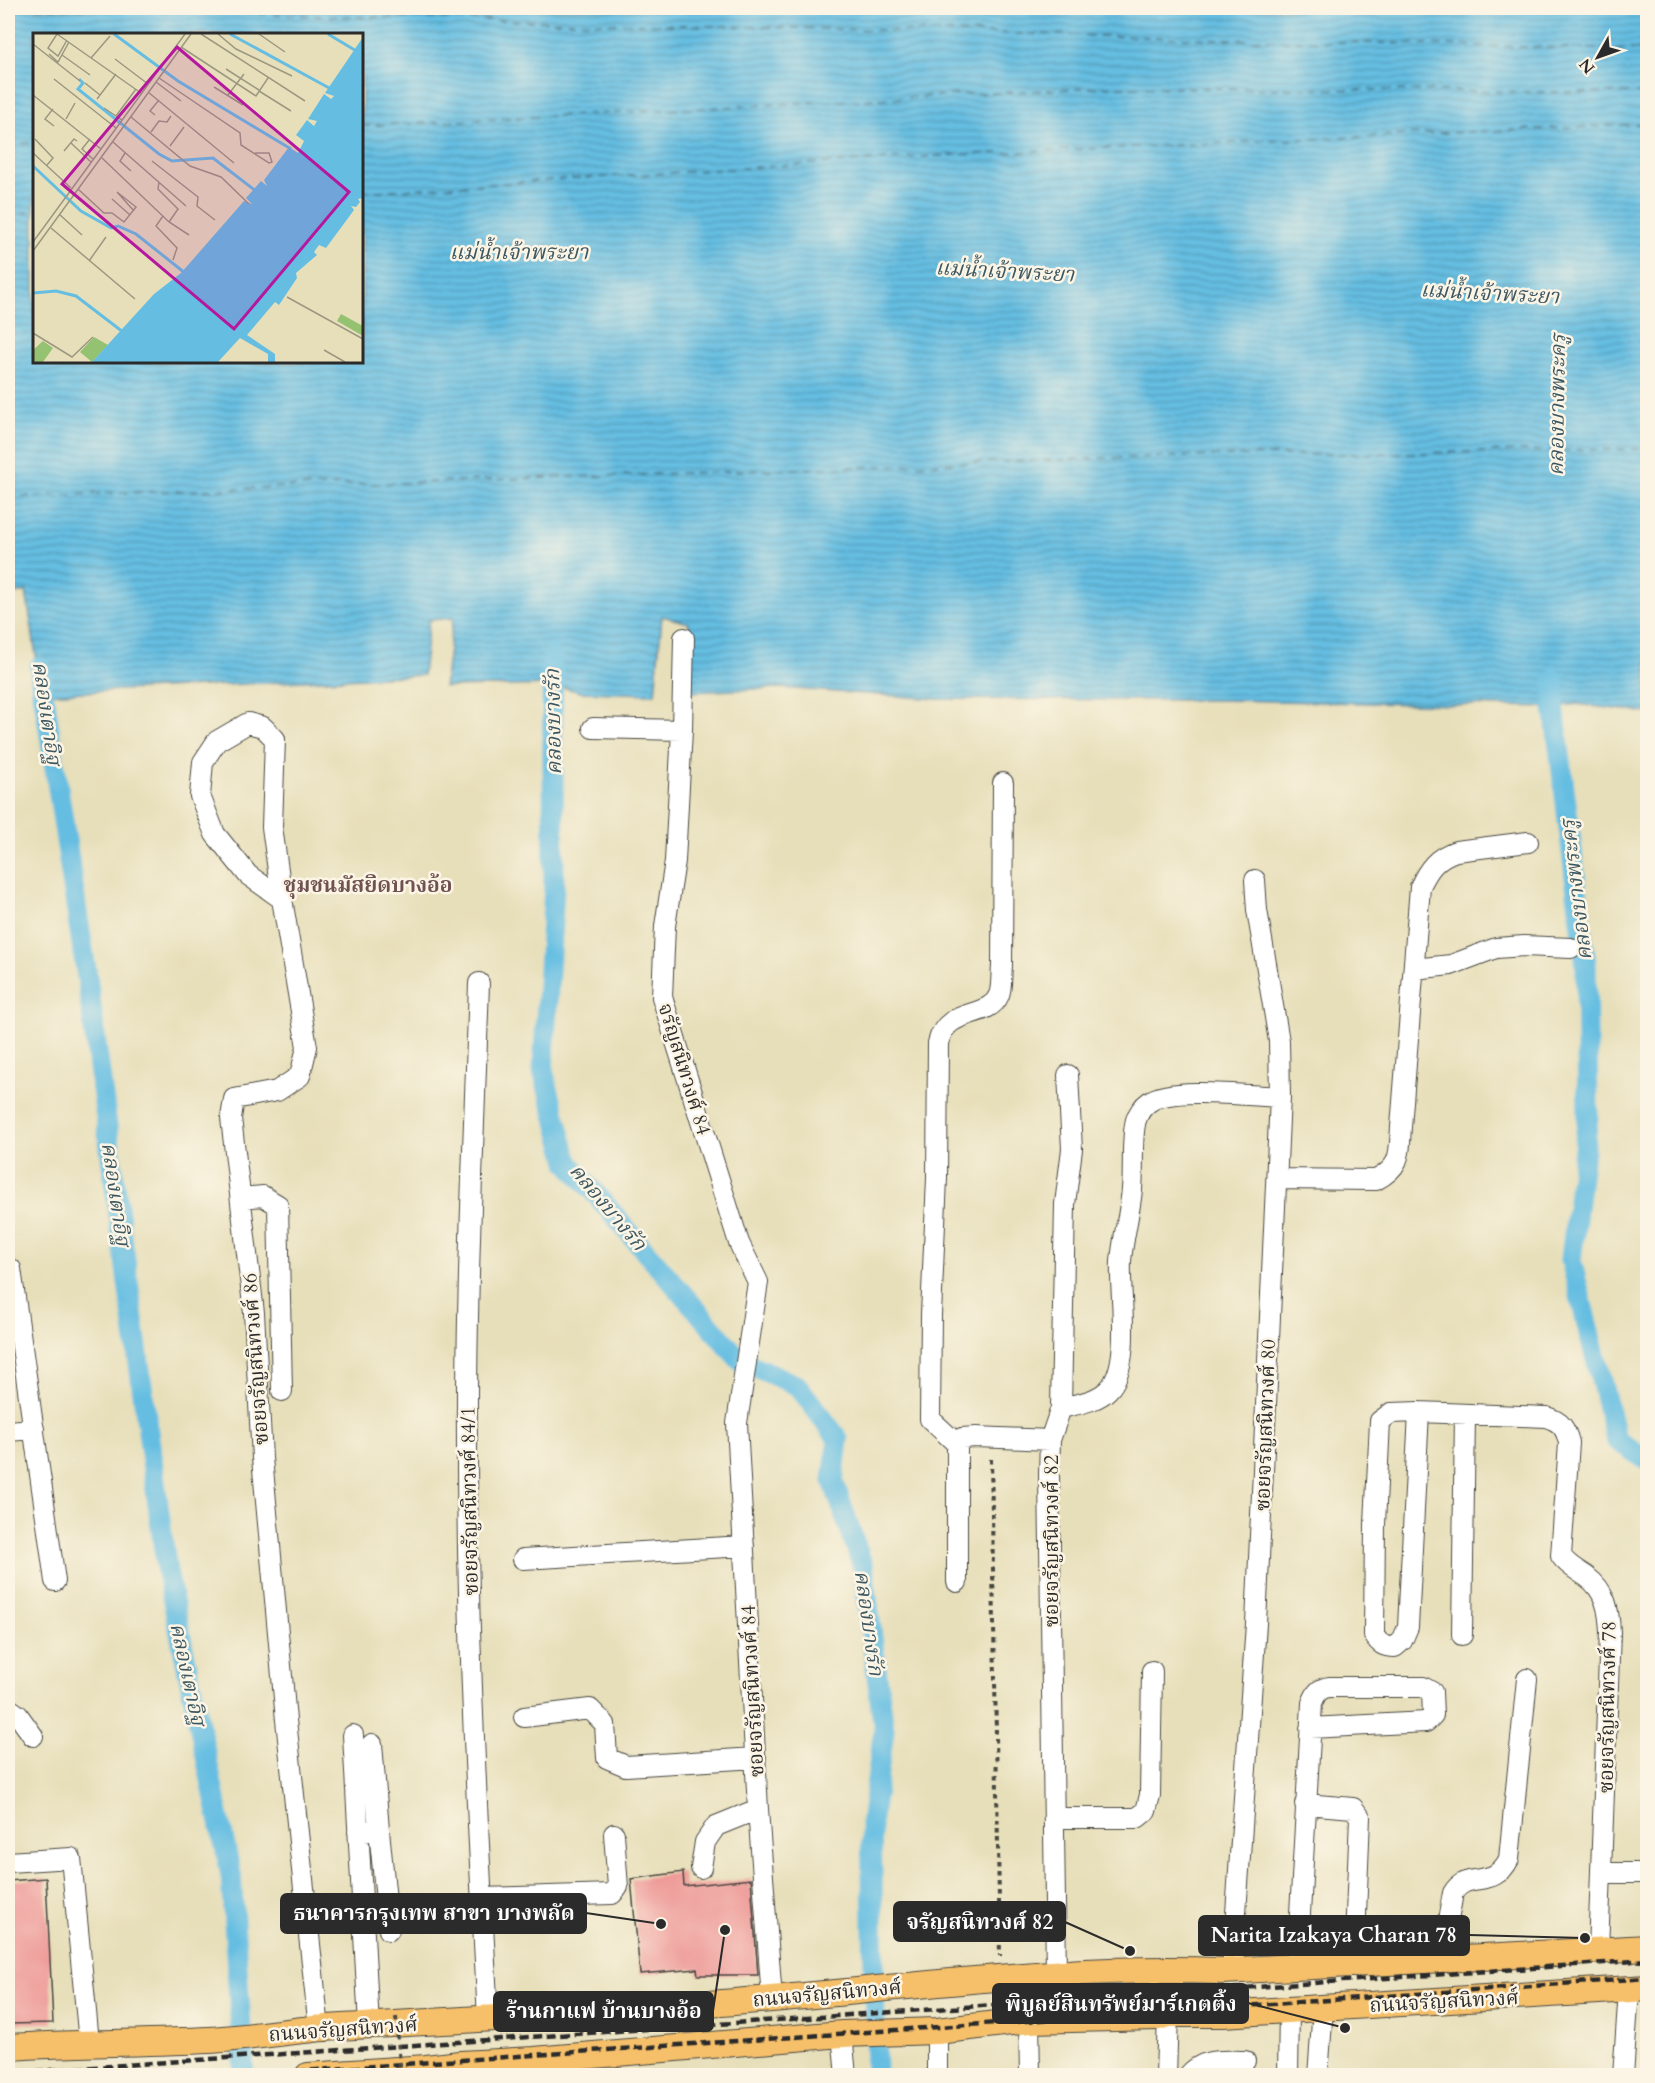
<svg xmlns="http://www.w3.org/2000/svg" width="1655" height="2083" font-family="Cardo,'Noto Serif Thai',serif">
<defs>
<pattern id="water-rules" width="6" height="5" patternUnits="userSpaceOnUse" patternTransform="scale(1.5)"><rect width="6" height="5" fill="#65bee2"/><path d="M0 2.5h6" fill="none" stroke="#539bb7"/></pattern>
</defs>
<rect width="100%" height="100%" fill="#fcf5e5"/>
<filter id="ink" filterUnits="userSpaceOnUse"><feTurbulence type="fractalNoise" baseFrequency=".0167" numOctaves="2"/><feDisplacementMap in="SourceGraphic" scale="12" xChannelSelector="R" yChannelSelector="G"/><feConvolveMatrix kernelMatrix="1 2 1 2 8 2 1 2 1" color-interpolation-filters="sRGB"/></filter>
<filter id="wash" filterUnits="userSpaceOnUse"><feTurbulence type="fractalNoise" baseFrequency=".008" numOctaves="4" result="noise"/><feDisplacementMap in="SourceGraphic" scale="24" xChannelSelector="R" yChannelSelector="G"/><feGaussianBlur stdDeviation="1.35" result="paint"/><feColorMatrix in="noise" values="0 0 0 0 0 0 0 0 0 0 0 0 0 0 0 0 0 1.4 0 .05"/><feComposite in="paint" operator="in"/></filter>
<g filter="url(#wash)">
<rect width="100%" height="100%" fill="#e7dfba"/>
<path fill="url(#water-rules)" stroke="#487486" stroke-width="1.5" fill-rule="evenodd" d="M8 8H1647V713L1576 704 1554 707 1226 700 939 699 780 688 688 692 689 623 662 616 655 694 581 692 553 685 444 687 453 618 429 620 423 675 42 694 26 591 8 596ZM34 34H362V362H34Z"/>
<g fill="none" stroke-linecap="round" stroke-linejoin="round">
<path stroke="#65bee2" stroke-width="21" d="M552 657 554 887 543 1071 568 1162 740 1360 798 1386 838 1439 833 1481 863 1567 884 1730 871 1824 876 2076
M40 667 42 694 45 703 87 977 167 1572 231 1875 244 2076
M1554 680V707L1586 965 1588 1116 1571 1260 1616 1440 1648 1461"/>
<path stroke="#3c5762" stroke-width="1.5" stroke-dasharray="8 6" stroke-linecap="butt" d="M21 8 1648 50
M362 126 1107 87 1648 93
M8 144 34 143
M362 192 954 155 1648 124
M8 214 34 212
M8 497 1108 458 1648 449"/>
</g>
<g id="blocks">
<path fill="#ee9b99" d="M683 1872 684 1886 751 1879 758 1975H698L697 1969 640 1974 631 1879Z
M46 1878 53 2023 8 2024V1881Z"/>
</g>
</g>
<g filter="url(#ink)">
<use href="#blocks" fill-opacity="0" stroke="#474640" stroke-width="1.5"/>
<g fill="none" stroke-linecap="round" stroke-linejoin="round">
<g stroke="#474640" stroke-width="22">
<path id="minor" d="M684 638 682 730 675 861 665 926 662 997 739 1243 758 1282 737 1423 758 1809 772 1999
M593 728 682 730
M282 899 248 875 215 834 200 796 203 762 217 741 248 723 263 727 275 739 272 827 282 899 307 1047 300 1076 277 1091 234 1099 231 1118 254 1313 262 1458 286 1720 319 2029
M1414 969 1451 965 1496 948 1524 946 1571 948
M479 983C474 1137 466 1292 467 1446 467 1637 478 1828 488 2019
M1277 1179 1376 1180C1402 1166 1399 1154 1401 1127L1420 887C1428 869 1437 857 1456 851L1528 842
M241 1198 263 1196 278 1205 282 1391
M11 1269 55 1581
M1061 1408C1076 1404 1096 1402 1108 1390 1133 1365 1119 1295 1121 1261 1123 1237 1130 1213 1132 1189 1134 1170 1131 1137 1136 1120 1138 1114 1143 1106 1149 1102 1171 1086 1250 1096 1280 1097
M1419 1412 1408 1627 1402 1641 1395 1647C1384 1647 1379 1644 1374 1635L1375 1524 1380 1421 1391 1413 1419 1412 1546 1417C1561 1421 1566 1429 1569 1443L1561 1556C1568 1566 1577 1570 1587 1577 1606 1591 1609 1610 1610 1632L1598 1951
M8 1431 34 1429
M957 1444 930 1419 931 1315 937 1178 938 1043C947 1005 988 1021 999 995 1002 987 1001 975 1002 966L1003 783
M523 1559 744 1546
M957 1582V1444L962 1438 976 1437 1050 1440
M1462 1635 1465 1414
M8 1708 18 1715 33 1736
M524 1717 590 1709 605 1724 607 1758 626 1766 756 1758
M353 1735 369 2026
M1305 1804 1353 1808 1360 1817 1354 1964
M1054 1818H1137L1146 1811 1150 1795 1152 1671
M379 1830 389 1930
M358 1832 379 1830 372 1744
M8 1862 71 1858 89 2042
M701 1868 705 1842 716 1826 758 1809
M1602 1873H1648
M482 1898 612 1894 618 1887 614 1834
M1441 1959 1453 1893C1467 1869 1493 1891 1509 1859L1527 1679
M1297 1966 1312 1703C1316 1693 1319 1688 1330 1687H1423L1432 1692 1433 1715 1426 1722 1310 1728
M1232 1971 1256 1624 1280 1097 1279 1041 1257 910 1255 880
M1056 1973 1049 1475 1050 1440 1061 1408 1065 1204 1072 1149 1068 1075
M1029 2020 1030 2076
M937 2031V2076
M842 2034 846 2076
M1166 2076 1168 2014
M1188 2076C1203 2057 1223 2061 1245 2061
M1288 2076 1289 2009
M1318 2076 1323 2008
M1623 2076 1629 1990"/>
</g>
<g stroke="#474640" stroke-width="28">
<path id="major" d="M8 2047C75 2043 142 2043 209 2040 248 2038 286 2031 325 2028 473 2019 622 2012 771 1999 921 1986 1071 1965 1222 1971L1648 1948
M308 2076 426 2068 460 2064 534 2060 842 2034 937 2031 1029 2020 1158 2017 1168 2014H1223L1648 1988"/>
</g>
<path stroke="#474640" stroke-width="4" stroke-dasharray="4.5 4.5" stroke-linecap="butt" d="M991 1459 1000 1956"/>
<use href="#minor" stroke="#fff" stroke-width="20"/>
<use href="#major" stroke="#f6c06b" stroke-width="26"/>
<path stroke="#2b2b2b" stroke-width="4.5" stroke-dasharray="9 4.5" stroke-linecap="butt" d="M8 2073 1648 1960
M230 2076 1648 1978"/>
<path stroke="#474640" stroke-width="4" stroke-dasharray="4.5 4.5" stroke-linecap="butt" d="M396 2017 401 2076"/>
</g>
</g>
<g text-anchor="middle" stroke-width="5" stroke-linejoin="round" paint-order="stroke">
<g font-size="20" fill="#2b2b2b" stroke="#fcf5e5">
<text transform="translate(685 1069) rotate(73)" y="7">จรัญสนิทวงศ์ 84</text>
<text transform="translate(255 1359) rotate(-94)" y="7">ซอยจรัญสนิทวงศ์ 86</text>
<text transform="translate(1265 1425) rotate(-88)" y="7">ซอยจรัญสนิทวงศ์ 80</text>
<text transform="translate(469 1501) rotate(-91)" y="7">ซอยจรัญสนิทวงศ์ 84/1</text>
<text transform="translate(1051 1541) rotate(-90)" y="7">ซอยจรัญสนิทวงศ์ 82</text>
<text transform="translate(752 1691) rotate(-93)" y="7">ซอยจรัญสนิทวงศ์ 84</text>
<text transform="translate(1607 1707) rotate(-89)" y="7">ซอยจรัญสนิทวงศ์ 78</text>
<text transform="translate(827 1993) rotate(-5)" y="7">ถนนจรัญสนิทวงศ์</text>
<text transform="translate(1444 2001) rotate(-3)" y="7">ถนนจรัญสนิทวงศ์</text>
<text transform="translate(343 2029) rotate(-4)" y="7">ถนนจรัญสนิทวงศ์</text>
</g>
<g font-size="21" font-style="italic" fill="#3c5762" stroke="#fcf5e5">
<text x="519" y="259">แม่น้ำเจ้าพระยา</text>
<text transform="translate(1005 271) rotate(3)" y="7">แม่น้ำเจ้าพระยา</text>
<text transform="translate(1490 293) rotate(3)" y="7">แม่น้ำเจ้าพระยา</text>
<text transform="translate(1557 405) rotate(-89)" y="7">คลองบางพระครู</text>
<text transform="translate(47 713) rotate(82)" y="7">คลองเตาอิฐ</text>
<text transform="translate(553 722) rotate(-91)" y="7">คลองบางรัก</text>
<text transform="translate(1576 890) rotate(-97)" y="7">คลองบางพระครู</text>
<text transform="translate(116 1194) rotate(82)" y="7">คลองเตาอิฐ</text>
<text transform="translate(608 1207) rotate(50)" y="7">คลองบางรัก</text>
<text transform="translate(869 1623) rotate(82)" y="7">คลองบางรัก</text>
<text transform="translate(188 1674) rotate(78)" y="7">คลองเตาอิฐ</text>
</g>
<g font-size="21" font-weight="bold" fill="#6f5252" stroke="#fcf5e5">
<text x="368" y="892">ชุมชนมัสยิดบางอ้อ</text>
</g>
</g>
<g transform="translate(33 33)">
<rect width="330" height="330" fill="#e7dfba"/>
<path d="M308 281 330 293V303L304 288ZM61 304 75 312 59 329 47 319ZM10 308 20 315 10 329H0V317Z" fill="#94c270"/>
<path d="M330 4V165L325 166 327 169 323 174 318 173 321 177 293 215 286 212 281 219 284 222 263 240 264 245 246 272 242 269 214 302 242 321V329H235V321L207 305 185 329H59L121 261 148 240 211 168 219 171 213 165 228 148 234 153 231 147 256 114 265 120 271 108 263 102 274 87 281 93 284 88 275 86 291 61 298 66 301 63 292 60Z" fill="#65bee2"/>
<path fill="none" stroke="#65bee2" stroke-width="3" d="M81 1 145 48 258 116M197 1 298 56M295 1 330 22M46 46 50 50 45 56 126 121 139 128 180 125 224 159M0 133 48 178 78 195 85 193 103 201 152 240M0 260 23 258 43 263 90 299M167 320 232 244 330 114M112 329 330 54M159 329 330 101M164 329 330 141"/>
<path fill="none" stroke="#9c9781" stroke-width="1.5" d="M24 1 108 60M24 1 15 15 25 23 34 7M168 1 272 68M185 1 203 16 259 43M226 1 252 19M0 11 47 48M148 14 223 63 235 45M16 21 25 29 36 9M29 22 57 42M58 25 77 3M82 26 115 51M193 36 226 57M126 45 207 100 208 112 236 130 239 129 236 120H222M21 46 83 95M123 49 148 68M52 50 67 62M181 54 210 72M226 58 258 78M115 59 201 130M0 62 68 116M195 62 211 41M64 66 83 41M71 75 89 87M20 76 12 86 21 93M122 82 117 78 126 67M83 83 103 56M98 84 157 133 188 144 216 171M33 86 42 70M118 99 126 88 134 89 138 83M2 106 20 125 14 132M57 106 49 116 60 126M80 109 153 173M38 110 58 129M137 113 151 94M31 118 41 106 44 108M0 120 38 155M92 120 87 128 98 138M69 125 136 189 156 202M119 128 165 164 164 173 182 187M126 149 125 156 145 176 136 189M45 156 71 180H79L91 189 103 174 84 159M84 159 101 178M79 166 97 182M26 181 49 202M130 183 123 193 144 215 140 227M18 195 102 266M0 209 152 1M0 218 158 1M56 228 73 204M254 264 330 306M0 300 39 324 60 304M291 317 312 329"/>
<path fill="#b5179e" fill-opacity="0.15" stroke="#b5179e" stroke-width="3" d="M144 14 316 159 201 296 29 151Z"/>
<rect width="330" height="330" fill="none" stroke="#2b2b2b" stroke-width="3"/>
</g>
<path fill="none" stroke="#2b2b2b" stroke-width="2" d="M661 1924L586 1913M1130 1951L1065 1922M1585 1938L1469 1935M1345 2028L1248 2003M725 1930L713 2011"/>
<g fill="#2b2b2b" stroke="#fcf5e5" stroke-width="2">
<circle cx="661" cy="1924" r="6"/>
<circle cx="1130" cy="1951" r="6"/>
<circle cx="1585" cy="1938" r="6"/>
<circle cx="1345" cy="2028" r="6"/>
<circle cx="725" cy="1930" r="6"/>
</g>
<g fill="#2b2b2b" stroke="#2b2b2b" stroke-width="2">
<rect x="281" y="1894" width="305" height="39" rx="6"/>
<rect x="894" y="1902" width="171" height="39" rx="6"/>
<rect x="1199" y="1916" width="270" height="39" rx="6"/>
<rect x="993" y="1984" width="255" height="39" rx="6"/>
<rect x="494" y="1992" width="219" height="39" rx="6"/>
</g>
<g font-size="21" text-anchor="middle" font-weight="bold" fill="#fff">
<text x="434" y="1920">ธนาคารกรุงเทพ สาขา บางพลัด</text>
<text x="980" y="1929">จรัญสนิทวงศ์ 82</text>
<text x="1334" y="1942">Narita Izakaya Charan 78</text>
<text x="1121" y="2011">พิบูลย์สินทรัพย์มาร์เกตติ้ง</text>
<text x="604" y="2018">ร้านกาแฟ บ้านบางอ้อ</text>
</g>
<rect width="1655" height="2083" fill="none" stroke="#fcf5e5" stroke-width="30"/>
<g transform="translate(1598 57) rotate(230)" stroke="#fcf5e5" stroke-width="4.5" paint-order="stroke">
<path d="M0-4.5L10 22L0 15L-10 22Z" fill="#2b2b2b"/>
<text y="-9" font-size="16" font-weight="bold" text-anchor="middle" fill="#2b2b2b">N</text>
</g>
</svg>
